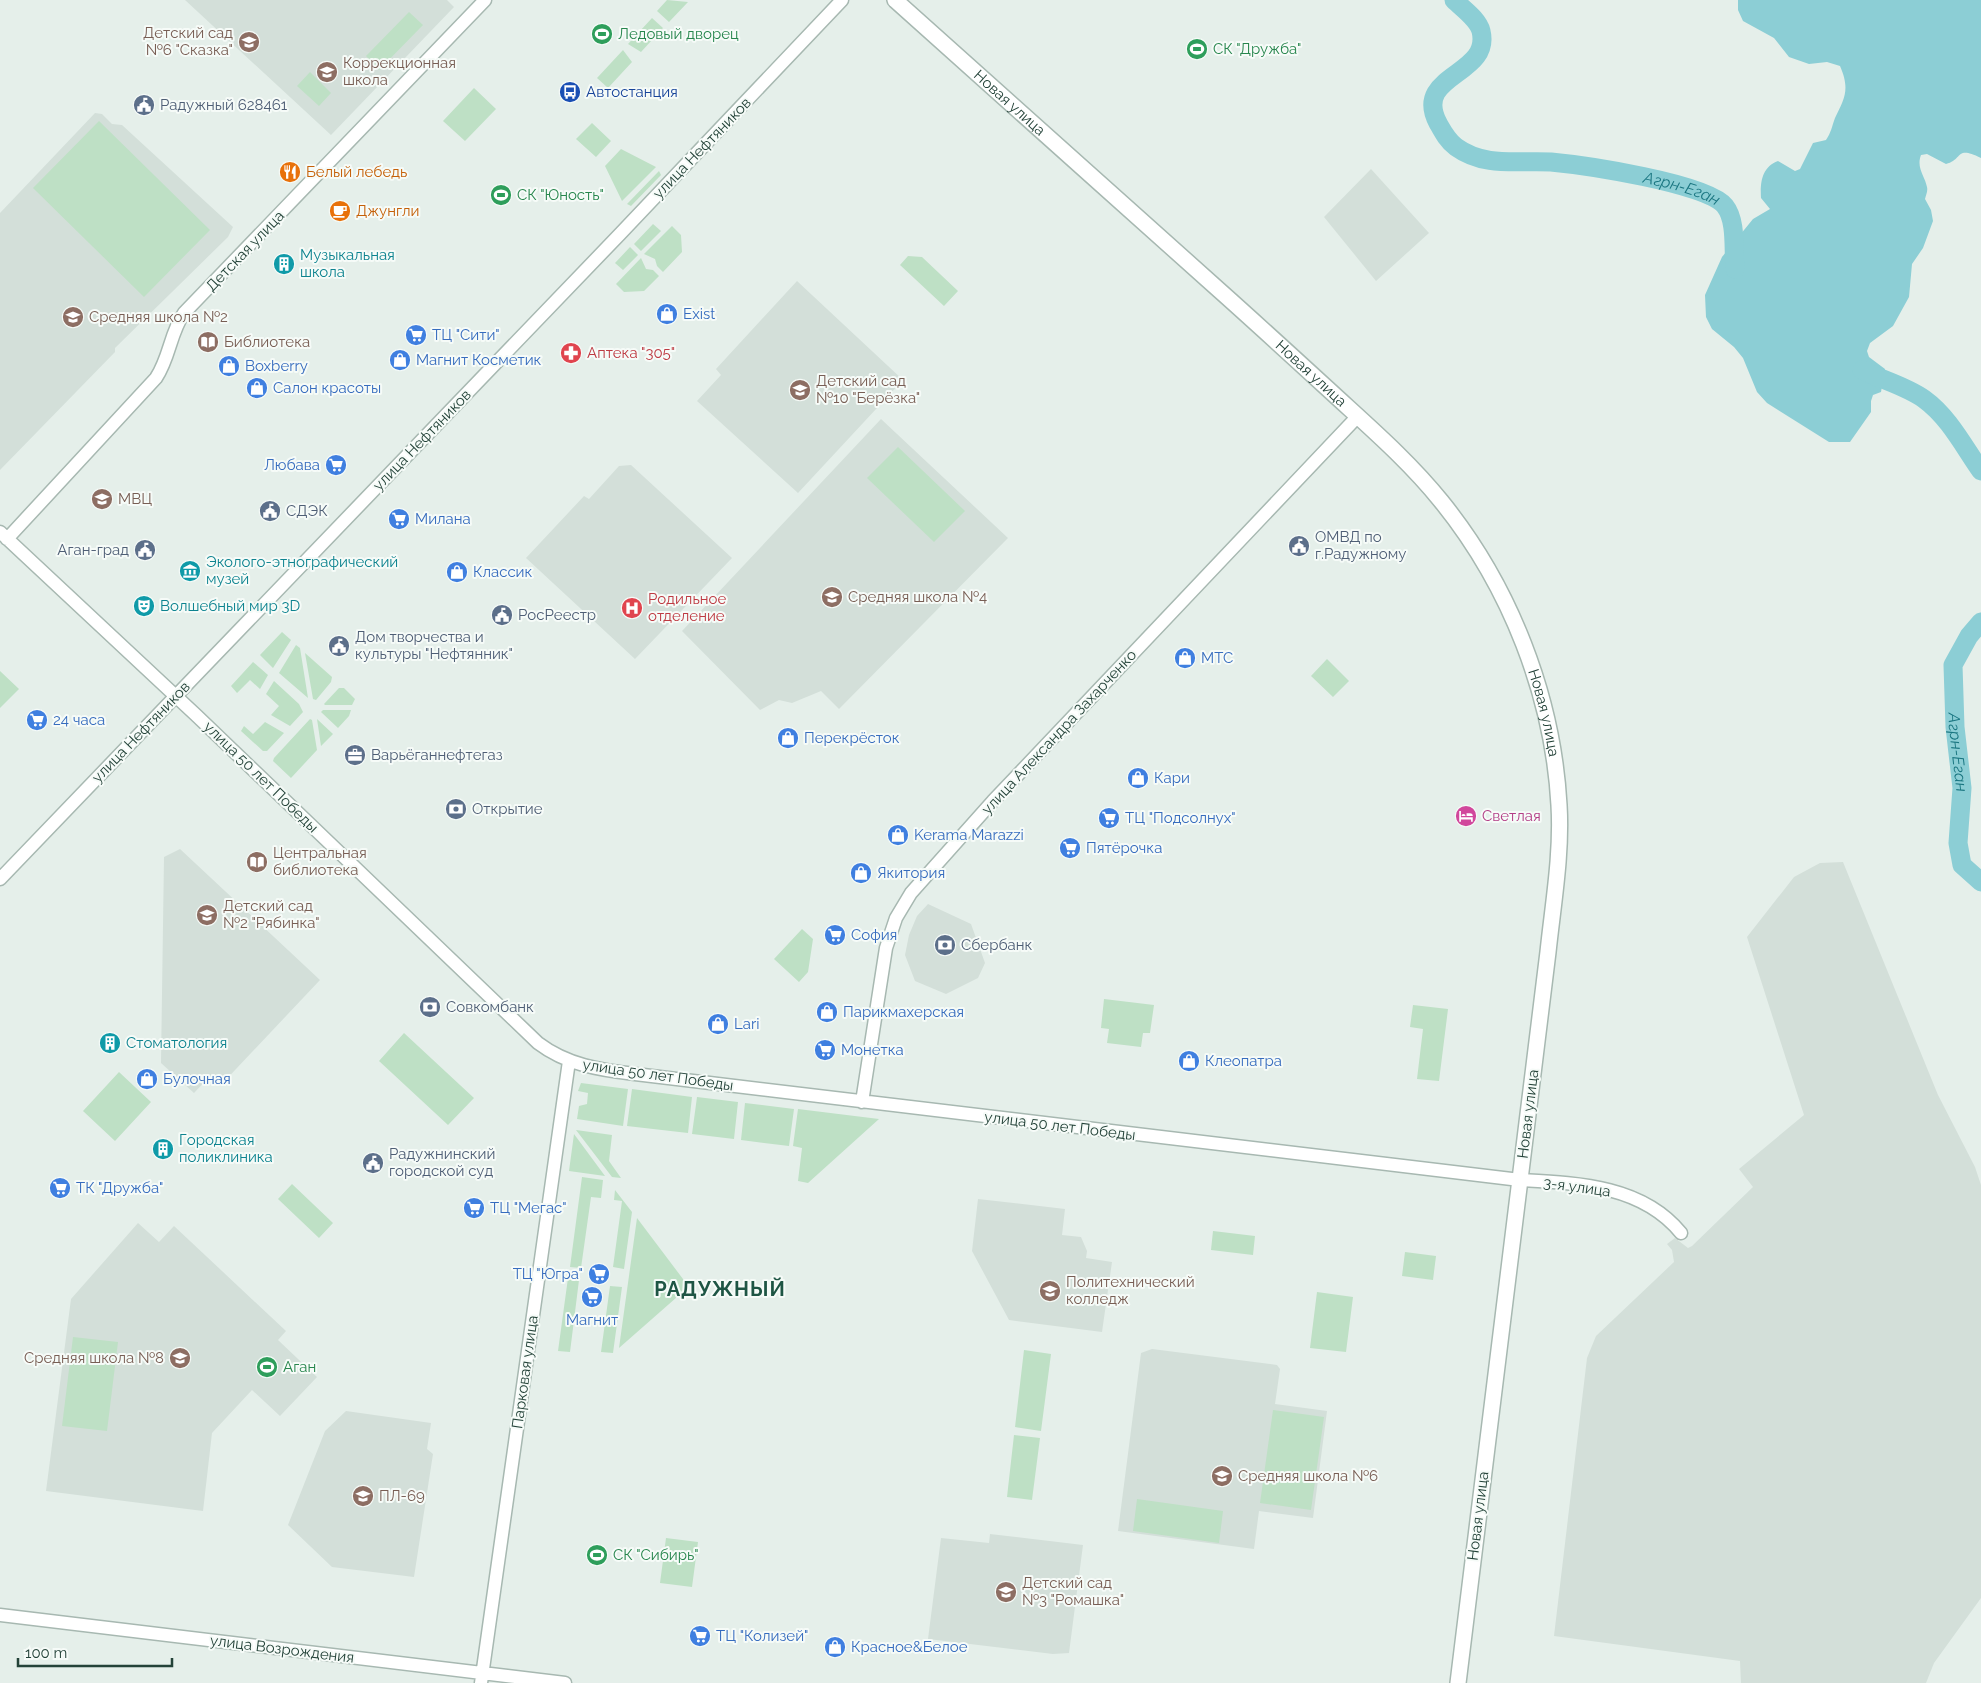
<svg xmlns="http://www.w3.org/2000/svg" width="1981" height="1683" font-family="Raleway,sans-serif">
<rect width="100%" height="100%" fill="#e5efea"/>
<path fill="#d3dfd9" d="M185 0H447L454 7 331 135Z
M95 113 102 114 112 124 122 125 233 227 228 237 115 348V352L0 470V213Z
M1371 169 1429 233 1376 281 1324 217Z
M797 281 903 380 798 493 697 401 721 375 716 369Z
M881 419 1008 538 839 709 821 691 792 703 779 700 760 710 682 631Z
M631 465 732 558 635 659 526 558 584 496 589 499 619 466Z
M180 849 320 980 220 1086 209 1077 194 1093 161 1063 164 857Z
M1843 862 1938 1095 1975 1167 1981 1185V1598L1934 1663 1926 1683H1741L1740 1661 1554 1636 1587 1358 1596 1336 1674 1262 1672 1250 1667 1244 1675 1238 1688 1248 1692 1246 1753 1187 1739 1169 1804 1115 1747 937 1794 877 1820 863Z
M928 904 971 924 985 963 978 978 946 994 915 981 905 955 909 935 917 916Z
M978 1199 1065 1209 1062 1235 1081 1237 1087 1251 1086 1258 1112 1262 1102 1332 1009 1320 972 1251Z
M138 1223 159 1242 174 1226 286 1331 278 1340 317 1377 280 1416 252 1390 212 1433 203 1511 46 1491 71 1299Z
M1152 1349 1277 1365 1280 1369 1275 1404 1327 1411 1313 1518 1259 1511 1254 1549 1118 1531 1141 1353Z
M346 1411 431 1423 427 1449 433 1454 414 1577 332 1567 288 1525 325 1431Z
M990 1534 1083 1545 1069 1653 1053 1654 928 1639 941 1538 989 1543Z"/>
<path fill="#bee0c5" d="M667 0 688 2 669 22 657 11Z
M409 12 423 25 379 70 366 56Z
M652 18 663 28 641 52 628 44Z
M623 50 632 62 608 88 597 78Z
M310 72 331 93 319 106 297 86Z
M474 88 496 109 465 141 443 121Z
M99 121 210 230 144 297 33 188Z
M592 123 611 141 596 157 576 139Z
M621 149 656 167 622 201 605 166Z
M659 171 661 175 631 206 627 204Z
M653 224 661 231 641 251 634 244Z
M672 226 681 235 682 252 663 272 657 266 655 259 644 254Z
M630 247 638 255 623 270 615 263Z
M908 256 922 257 958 291 944 306 900 265Z
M641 258 646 269 653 270 659 276 644 291 624 292 616 284Z
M898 447 965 511 934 542 867 478Z
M282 632 291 640 273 668 260 655Z
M296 645 300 648 308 698 279 673Z
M305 653 332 677 331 682 316 700 313 699Z
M1327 659 1349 681 1333 697 1311 676Z
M253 662 268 675 260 689 250 680 237 693 231 686Z
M0 671 19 689 0 708Z
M274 681 299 704 303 712 290 726 271 715 279 706 266 694Z
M339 688H344L355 699 352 705H325L324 704Z
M323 710H351L349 716 338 728 321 712Z
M310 719 312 720 317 750 291 778 273 761 274 758Z
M317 719 333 734 321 746Z
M265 722 284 733 267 751H263L241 731 244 726 253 734Z
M802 929 813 939 808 972 799 982 774 959Z
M1104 999 1154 1005 1150 1033H1143L1141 1047 1107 1043 1109 1029 1101 1028Z
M1413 1005 1448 1009 1439 1081 1417 1079 1423 1029 1410 1027Z
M404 1033 474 1098 448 1125 379 1061Z
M119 1072 151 1102 115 1141 83 1111Z
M581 1083 628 1089 623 1126 577 1119 579 1106 587 1104 588 1093 578 1091Z
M632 1089 692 1097 688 1133 627 1126Z
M697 1097 738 1102 734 1139 692 1134Z
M745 1103 794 1109 789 1146 741 1140Z
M798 1109 879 1119 808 1183 798 1181 802 1148 793 1146Z
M576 1130 612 1135 609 1161 621 1178 612 1177Z
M574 1134 605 1176 569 1171Z
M582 1177 603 1180 601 1198 591 1197 581 1268 570 1267Z
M292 1184 333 1223 319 1238 278 1199Z
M615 1190 632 1212 624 1269 613 1267 622 1201 614 1200Z
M637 1218 686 1283 685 1290 619 1348Z
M1213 1231 1255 1236 1253 1255 1211 1250Z
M1405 1252 1436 1256 1433 1280 1402 1276Z
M568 1278 579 1280 570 1352 558 1351Z
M610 1286 622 1287 613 1353 601 1352Z
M1317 1292 1353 1297 1346 1352 1310 1348Z
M73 1337 118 1342 107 1431 62 1426Z
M1024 1350 1051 1354 1041 1431 1015 1427Z
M1273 1410 1324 1417 1311 1510 1260 1503Z
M1014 1435 1040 1438 1032 1500 1007 1497Z
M1137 1499 1223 1511 1219 1543 1133 1531Z
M666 1538 698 1542 692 1587 660 1583Z"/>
<path fill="#8cced5" d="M1738 0H1981V158C1955 145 1963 160 1946 164L1927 154 1921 155C1916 168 1925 176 1927 187 1928 191 1926 195 1925 199L1931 210 1933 221 1923 248 1912 264 1909 297 1893 326 1870 343 1867 351 1869 357 1885 369 1881 392 1873 395 1871 401V412L1850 442H1829L1767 403 1757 392 1743 358 1734 347 1712 329 1706 317 1705 295 1722 257 1753 219 1770 209 1761 198C1760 182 1762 167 1778 161L1795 171 1800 169 1813 143 1826 140C1831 133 1832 126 1835 118 1845 98 1850 89 1840 66L1827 62 1809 64 1789 57 1774 38 1743 21 1738 10Z"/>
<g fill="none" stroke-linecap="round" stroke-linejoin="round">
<g stroke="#8cced5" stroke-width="19">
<path id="s1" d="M1454 0C1463 9 1478 19 1481 31 1492 76 1412 74 1438 123 1443 132 1447 140 1456 147 1485 168 1518 160 1551 162 1583 165 1707 183 1725 206 1737 221 1733 251 1735 269"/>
<path d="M1862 370C1882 380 1906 386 1924 399 1949 417 1964 447 1981 471"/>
<path id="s2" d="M1981 622 1969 636 1953 665 1955 727 1962 788 1958 843 1962 865 1981 882"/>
</g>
<g stroke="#a7b8b1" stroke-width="15">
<path id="minor" d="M0 532 197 716 538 1043C567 1065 600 1070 635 1074L1520 1180C1577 1183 1642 1185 1681 1233
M7 539 156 378C170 357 170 333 184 313L485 0
M0 879 620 234 842 0
M862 1102 886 948 896 918 911 893 993 801 1358 416
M0 1615 565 1683
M481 1683 569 1061"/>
</g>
<g stroke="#a7b8b1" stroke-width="18">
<g id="tertiary">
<path id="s3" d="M895 0C1003 97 1111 194 1219 290 1256 323 1292 356 1328 389 1367 425 1408 460 1441 501 1510 586 1553 696 1559 805 1562 854 1553 904 1548 952L1458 1683"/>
</g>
</g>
<use href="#minor" stroke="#fff" stroke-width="12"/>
<use href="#tertiary" stroke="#fff" stroke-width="15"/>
</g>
<defs>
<g id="stadium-disc" transform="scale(1.125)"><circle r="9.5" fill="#2e9e5b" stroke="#f6fbf8"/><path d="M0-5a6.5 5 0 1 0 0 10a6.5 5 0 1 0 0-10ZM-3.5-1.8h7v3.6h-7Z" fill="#fff"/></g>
<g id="school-disc" transform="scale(1.125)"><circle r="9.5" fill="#8d6e63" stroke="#f6fbf8"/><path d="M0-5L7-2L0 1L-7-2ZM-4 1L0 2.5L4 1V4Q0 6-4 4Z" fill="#fff"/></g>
<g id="bus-disc" transform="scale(1.125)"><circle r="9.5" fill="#1a4fb4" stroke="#f6fbf8"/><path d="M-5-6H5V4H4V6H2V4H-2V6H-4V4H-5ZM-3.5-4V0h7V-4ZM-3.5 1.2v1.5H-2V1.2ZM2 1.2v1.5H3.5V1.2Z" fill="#fff"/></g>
<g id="civic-disc" transform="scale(1.125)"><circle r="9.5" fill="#5c6f8a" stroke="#f6fbf8"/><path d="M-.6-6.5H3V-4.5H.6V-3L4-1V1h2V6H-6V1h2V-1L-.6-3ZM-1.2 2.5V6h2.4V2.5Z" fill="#fff"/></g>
<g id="restaurant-disc" transform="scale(1.125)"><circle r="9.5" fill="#e8710a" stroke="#f6fbf8"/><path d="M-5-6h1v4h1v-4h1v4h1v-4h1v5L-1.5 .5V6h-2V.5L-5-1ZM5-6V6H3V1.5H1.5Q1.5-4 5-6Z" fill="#fff"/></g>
<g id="cafe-disc" transform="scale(1.125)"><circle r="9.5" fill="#e8710a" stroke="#f6fbf8"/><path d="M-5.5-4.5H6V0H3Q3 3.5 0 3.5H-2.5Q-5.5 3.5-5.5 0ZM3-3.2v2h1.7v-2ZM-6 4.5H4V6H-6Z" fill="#fff"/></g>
<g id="building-disc" transform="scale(1.125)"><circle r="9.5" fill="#0f9aa8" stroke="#f6fbf8"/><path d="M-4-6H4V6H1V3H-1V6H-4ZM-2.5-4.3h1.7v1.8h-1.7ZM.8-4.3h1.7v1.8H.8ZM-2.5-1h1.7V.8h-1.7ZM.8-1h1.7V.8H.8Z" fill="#fff"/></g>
<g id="shop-disc" transform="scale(1.125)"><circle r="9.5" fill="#3f7fe0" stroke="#f6fbf8"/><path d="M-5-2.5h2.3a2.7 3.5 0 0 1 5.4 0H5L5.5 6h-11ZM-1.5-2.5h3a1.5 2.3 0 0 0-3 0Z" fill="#fff"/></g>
<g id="supermarket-disc" transform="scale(1.125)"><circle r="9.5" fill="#3f7fe0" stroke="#f6fbf8"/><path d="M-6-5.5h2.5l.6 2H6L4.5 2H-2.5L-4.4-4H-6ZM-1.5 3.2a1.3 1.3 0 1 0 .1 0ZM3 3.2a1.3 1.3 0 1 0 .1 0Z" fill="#fff"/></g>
<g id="library-disc" transform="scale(1.125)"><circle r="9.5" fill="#8d6e63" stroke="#f6fbf8"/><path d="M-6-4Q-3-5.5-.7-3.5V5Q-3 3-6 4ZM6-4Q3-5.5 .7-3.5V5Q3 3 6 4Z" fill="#fff"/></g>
<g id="pharmacy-disc" transform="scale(1.125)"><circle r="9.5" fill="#e0444e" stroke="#f6fbf8"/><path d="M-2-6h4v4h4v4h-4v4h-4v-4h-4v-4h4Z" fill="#fff"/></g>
<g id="museum-disc" transform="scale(1.125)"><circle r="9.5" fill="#0f9aa8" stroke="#f6fbf8"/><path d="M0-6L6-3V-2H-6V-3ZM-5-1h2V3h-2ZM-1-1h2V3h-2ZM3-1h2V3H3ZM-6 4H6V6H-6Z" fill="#fff"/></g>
<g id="theatre-disc" transform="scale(1.125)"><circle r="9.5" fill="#0f9aa8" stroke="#f6fbf8"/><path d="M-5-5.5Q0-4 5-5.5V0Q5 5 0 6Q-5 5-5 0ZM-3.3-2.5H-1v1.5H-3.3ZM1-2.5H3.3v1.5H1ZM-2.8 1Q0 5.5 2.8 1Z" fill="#fff"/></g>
<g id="hospital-disc" transform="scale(1.125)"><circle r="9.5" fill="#e0444e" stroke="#f6fbf8"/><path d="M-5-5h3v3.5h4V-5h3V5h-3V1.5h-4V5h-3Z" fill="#fff"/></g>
<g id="office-disc" transform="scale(1.125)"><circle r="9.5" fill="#5c6f8a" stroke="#f6fbf8"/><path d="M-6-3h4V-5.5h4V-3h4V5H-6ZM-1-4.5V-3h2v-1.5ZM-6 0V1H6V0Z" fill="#fff"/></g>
<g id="bank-disc" transform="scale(1.125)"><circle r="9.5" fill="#5c6f8a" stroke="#f6fbf8"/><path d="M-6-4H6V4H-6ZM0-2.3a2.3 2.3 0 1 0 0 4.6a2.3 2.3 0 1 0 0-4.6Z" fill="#fff"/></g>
<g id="hotel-disc" transform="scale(1.125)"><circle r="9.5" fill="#d1479c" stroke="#f6fbf8"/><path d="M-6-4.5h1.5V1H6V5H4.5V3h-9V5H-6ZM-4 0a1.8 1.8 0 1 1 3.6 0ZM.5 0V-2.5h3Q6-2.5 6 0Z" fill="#fff"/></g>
<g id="university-disc" transform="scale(1.125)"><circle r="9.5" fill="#8d6e63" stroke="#f6fbf8"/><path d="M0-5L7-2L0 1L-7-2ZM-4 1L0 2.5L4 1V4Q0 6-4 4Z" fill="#fff"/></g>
</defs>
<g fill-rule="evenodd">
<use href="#stadium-disc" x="602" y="34"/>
<use href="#school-disc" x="249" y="42"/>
<use href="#stadium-disc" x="1197" y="49"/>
<use href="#school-disc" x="327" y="72"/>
<use href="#bus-disc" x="570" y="92"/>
<use href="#civic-disc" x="144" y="105"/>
<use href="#restaurant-disc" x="290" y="172"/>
<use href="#stadium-disc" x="501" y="195"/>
<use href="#cafe-disc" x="340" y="211"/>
<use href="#building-disc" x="284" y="264"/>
<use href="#shop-disc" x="667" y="314"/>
<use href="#school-disc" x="73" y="317"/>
<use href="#supermarket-disc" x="416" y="335"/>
<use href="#library-disc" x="208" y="342"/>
<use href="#pharmacy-disc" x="571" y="353"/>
<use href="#shop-disc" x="400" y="360"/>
<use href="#shop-disc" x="229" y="366"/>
<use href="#shop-disc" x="257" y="388"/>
<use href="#school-disc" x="800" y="390"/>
<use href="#supermarket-disc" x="336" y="465"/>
<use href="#school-disc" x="102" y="499"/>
<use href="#civic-disc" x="270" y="511"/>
<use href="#supermarket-disc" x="399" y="519"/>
<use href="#civic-disc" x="1299" y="546"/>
<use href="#civic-disc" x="145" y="550"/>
<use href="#museum-disc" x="190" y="571"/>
<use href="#shop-disc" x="457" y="572"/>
<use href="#school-disc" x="832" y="597"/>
<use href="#theatre-disc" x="144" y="606"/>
<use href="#hospital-disc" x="632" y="608"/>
<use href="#civic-disc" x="502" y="615"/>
<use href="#civic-disc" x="339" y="646"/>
<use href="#shop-disc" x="1185" y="658"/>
<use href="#supermarket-disc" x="37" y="720"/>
<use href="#shop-disc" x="788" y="738"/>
<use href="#office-disc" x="355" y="755"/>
<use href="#shop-disc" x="1138" y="778"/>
<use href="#bank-disc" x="456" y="809"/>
<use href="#hotel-disc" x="1466" y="816"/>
<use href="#supermarket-disc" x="1109" y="818"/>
<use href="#shop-disc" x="898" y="835"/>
<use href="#supermarket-disc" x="1070" y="848"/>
<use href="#library-disc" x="257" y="862"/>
<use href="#shop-disc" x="861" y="873"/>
<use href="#school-disc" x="207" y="915"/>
<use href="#supermarket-disc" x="835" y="935"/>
<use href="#bank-disc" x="945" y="945"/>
<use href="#bank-disc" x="430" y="1007"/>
<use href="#shop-disc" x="827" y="1012"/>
<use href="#shop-disc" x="718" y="1024"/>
<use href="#building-disc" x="110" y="1043"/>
<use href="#supermarket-disc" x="825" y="1050"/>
<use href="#shop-disc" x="1189" y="1061"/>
<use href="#shop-disc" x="147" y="1079"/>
<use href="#building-disc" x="163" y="1149"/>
<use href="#civic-disc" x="373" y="1163"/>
<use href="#supermarket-disc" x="60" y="1188"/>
<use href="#supermarket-disc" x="474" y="1208"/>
<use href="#supermarket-disc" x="599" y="1274"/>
<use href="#university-disc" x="1050" y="1291"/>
<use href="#supermarket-disc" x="592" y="1297"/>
<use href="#school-disc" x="180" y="1358"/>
<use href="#stadium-disc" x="267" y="1367"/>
<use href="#school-disc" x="1222" y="1476"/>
<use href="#university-disc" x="363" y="1496"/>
<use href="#stadium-disc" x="597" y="1555"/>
<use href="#school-disc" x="1006" y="1592"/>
<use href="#supermarket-disc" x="700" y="1636"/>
<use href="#shop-disc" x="835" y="1647"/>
</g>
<g text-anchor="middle" stroke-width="4" stroke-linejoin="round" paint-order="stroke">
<g font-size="15" fill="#785e54" stroke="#f6fbf8" text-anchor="start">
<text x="233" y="38" text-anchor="end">Детский сад<tspan x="233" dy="17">№6 "Сказка"</tspan></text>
<text x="343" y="68">Коррекционная<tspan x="343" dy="17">школа</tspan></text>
<text x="89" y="322">Средняя школа №2</text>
<text x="224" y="347">Библиотека</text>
<text x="816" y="386">Детский сад<tspan x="816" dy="17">№10 "Берёзка"</tspan></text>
<text x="118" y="504">МВЦ</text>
<text x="848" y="602">Средняя школа №4</text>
<text x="273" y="858">Центральная<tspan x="273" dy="17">библиотека</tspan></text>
<text x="223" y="911">Детский сад<tspan x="223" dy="17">№2 "Рябинка"</tspan></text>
<text x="1066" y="1287">Политехнический<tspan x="1066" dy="17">колледж</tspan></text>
<text x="164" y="1363" text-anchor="end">Средняя школа №8</text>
<text x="1238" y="1481">Средняя школа №6</text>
<text x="379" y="1501">ПЛ-69</text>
<text x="1022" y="1588">Детский сад<tspan x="1022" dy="17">№3 "Ромашка"</tspan></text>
</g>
<g font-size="15" fill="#27864d" stroke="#f6fbf8" text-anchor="start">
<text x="618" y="39">Ледовый дворец</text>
<text x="1213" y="54">СК "Дружба"</text>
<text x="517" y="200">СК "Юность"</text>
<text x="283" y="1372">Аган</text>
<text x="613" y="1560">СК "Сибирь"</text>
</g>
<g font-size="15" fill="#164399" stroke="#f6fbf8" text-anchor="start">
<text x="586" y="97">Автостанция</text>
</g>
<g font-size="15" fill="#234238" stroke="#f6fbf8">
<text dy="5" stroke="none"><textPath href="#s3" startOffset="154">Новая улица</textPath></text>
<text transform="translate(702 148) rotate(-46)" y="5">улица Нефтяников</text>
<text transform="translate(245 251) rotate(-46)" y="5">Детская улица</text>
<text dy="5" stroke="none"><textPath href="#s3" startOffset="559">Новая улица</textPath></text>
<text transform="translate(422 440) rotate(-46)" y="5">улица Нефтяников</text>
<text dy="5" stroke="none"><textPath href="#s3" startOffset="979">Новая улица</textPath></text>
<text transform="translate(141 732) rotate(-46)" y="5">улица Нефтяников</text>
<text transform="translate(1059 732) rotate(-47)" y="5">улица Александра Захарченко</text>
<text transform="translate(261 777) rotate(44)" y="5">улица 50 лет Победы</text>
<text transform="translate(658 1075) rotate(8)" y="5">улица 50 лет Победы</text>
<text transform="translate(1528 1114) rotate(-83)" y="5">Новая улица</text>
<text transform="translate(1060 1126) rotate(7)" y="5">улица 50 лет Победы</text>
<text transform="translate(1577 1187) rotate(8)" y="5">3-я улица</text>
<text transform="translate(525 1372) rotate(-82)" y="5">Парковая улица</text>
<text transform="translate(1478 1516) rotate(-83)" y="5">Новая улица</text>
<text transform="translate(282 1649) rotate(7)" y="5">улица Возрождения</text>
</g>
<g font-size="15" fill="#4e5e75" stroke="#f6fbf8" text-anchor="start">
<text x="160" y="110">Радужный 628461</text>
<text x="286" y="516">СДЭК</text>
<text x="1315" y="542">ОМВД по<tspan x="1315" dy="17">г.Радужному</tspan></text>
<text x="129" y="555" text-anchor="end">Аган-град</text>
<text x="518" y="620">РосРеестр</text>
<text x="355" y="642">Дом творчества и<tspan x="355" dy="17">культуры "Нефтянник"</tspan></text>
<text x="371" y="760">Варьёганнефтегаз</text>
<text x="472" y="814">Открытие</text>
<text x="961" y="950">Сбербанк</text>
<text x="446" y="1012">Совкомбанк</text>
<text x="389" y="1159">Радужнинский<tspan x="389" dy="17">городской суд</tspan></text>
</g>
<g font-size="15" fill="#c56008" stroke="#f6fbf8" text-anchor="start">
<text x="306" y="177">Белый лебедь</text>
<text x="356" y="216">Джунгли</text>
</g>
<g font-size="15" fill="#0d838f" stroke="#f6fbf8" text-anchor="start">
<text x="300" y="260">Музыкальная<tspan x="300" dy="17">школа</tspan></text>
<text x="206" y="567">Эколого-этнографический<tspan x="206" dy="17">музей</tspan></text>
<text x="160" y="611">Волшебный мир 3D</text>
<text x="126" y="1048">Стоматология</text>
<text x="179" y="1145">Городская<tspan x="179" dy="17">поликлиника</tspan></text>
</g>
<g font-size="15" fill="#366cbe" stroke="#f6fbf8" text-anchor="start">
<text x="683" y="319">Exist</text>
<text x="432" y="340">ТЦ "Сити"</text>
<text x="416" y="365">Магнит Косметик</text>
<text x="245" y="371">Boxberry</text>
<text x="273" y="393">Салон красоты</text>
<text x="320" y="470" text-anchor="end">Любава</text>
<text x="415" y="524">Милана</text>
<text x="473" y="577">Классик</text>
<text x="1201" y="663">МТС</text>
<text x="53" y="725">24 часа</text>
<text x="804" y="743">Перекрёсток</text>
<text x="1154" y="783">Кари</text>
<text x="1125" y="823">ТЦ "Подсолнух"</text>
<text x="914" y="840">Kerama Marazzi</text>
<text x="1086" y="853">Пятёрочка</text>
<text x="877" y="878">Якитория</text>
<text x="851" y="940">София</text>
<text x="843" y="1017">Парикмахерская</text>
<text x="734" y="1029">Lari</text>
<text x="841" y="1055">Монетка</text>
<text x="1205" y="1066">Клеопатра</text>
<text x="163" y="1084">Булочная</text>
<text x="76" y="1193">ТК "Дружба"</text>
<text x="490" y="1213">ТЦ "Мегас"</text>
<text x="583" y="1279" text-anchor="end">ТЦ "Югра"</text>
<text x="592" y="1325" text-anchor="middle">Магнит</text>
<text x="716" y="1641">ТЦ "Колизей"</text>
<text x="851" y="1652">Красное&amp;Белое</text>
</g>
<g font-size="15" fill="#be3a42" stroke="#f6fbf8" text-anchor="start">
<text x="587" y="358">Аптека "305"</text>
<text x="648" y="604">Родильное<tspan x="648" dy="17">отделение</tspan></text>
</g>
<g font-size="15" fill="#b23c85" stroke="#f6fbf8" text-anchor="start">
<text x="1482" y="821">Светлая</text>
</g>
<g font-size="16" font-style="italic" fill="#1a7681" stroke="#f6fbf8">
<text dy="6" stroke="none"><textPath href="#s1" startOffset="416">Агрн-Еган</textPath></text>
<text dy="6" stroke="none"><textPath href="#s2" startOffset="139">Агрн-Еган</textPath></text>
</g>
<g font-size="20" font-weight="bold" letter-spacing="1" fill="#1e5544" stroke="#f6fbf8">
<text x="720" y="1296">РАДУЖНЫЙ</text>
</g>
</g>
<path d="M18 1658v8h154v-8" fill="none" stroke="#234238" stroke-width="2.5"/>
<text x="25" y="1658" font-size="15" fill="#234238" stroke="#f6fbf8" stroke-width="4" paint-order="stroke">100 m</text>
</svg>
